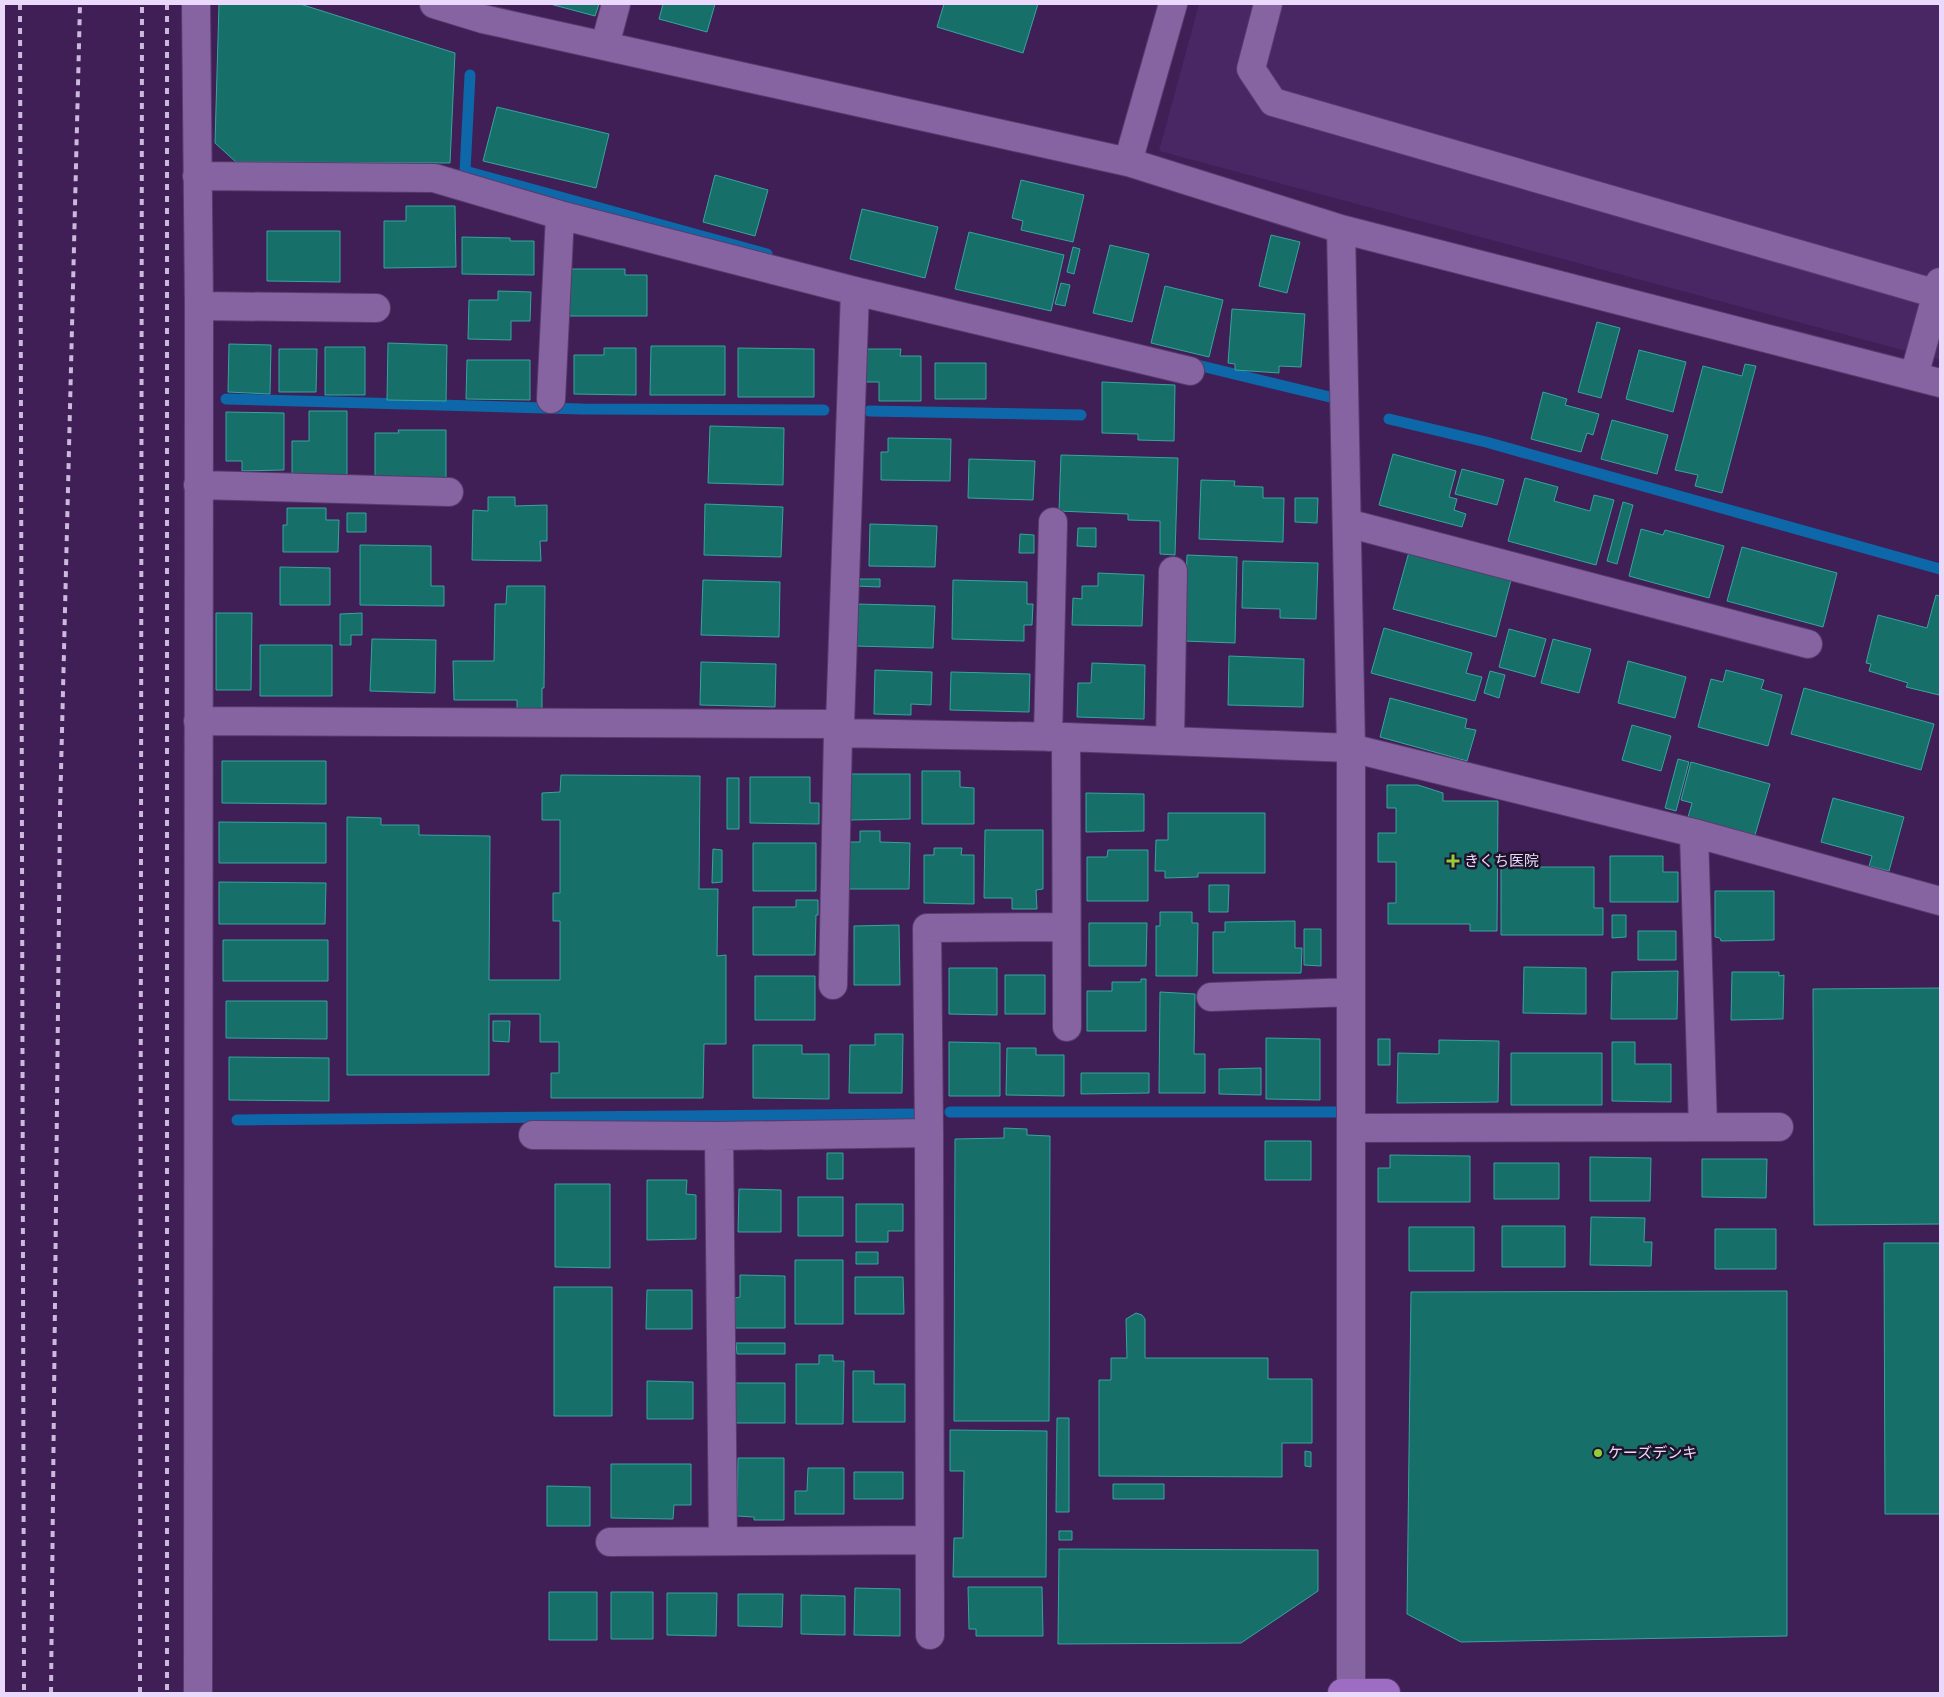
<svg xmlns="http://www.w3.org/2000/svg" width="1944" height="1697" font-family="'Alegreya Sans','Noto Sans JP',sans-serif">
<rect width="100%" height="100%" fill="#3f1f56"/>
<path fill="#492664" d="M1199 4H1940V360L1159 151Z"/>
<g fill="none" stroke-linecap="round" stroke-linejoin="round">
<path stroke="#0e67a9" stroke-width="11" d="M470 75 465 171 767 254
M1189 363 1334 398
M226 399 582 409 824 410
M869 411 1081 415
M1389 419 1486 442 1940 569
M950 1112H1336
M237 1120 918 1114"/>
</g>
<path fill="#176f69" stroke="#36a59d" d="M219 4H300L455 53 450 163 236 162 215 143Z
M550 4H599L595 16Z
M663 4H715L707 32 659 19Z
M944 4H1038L1023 53 937 27Z
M497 107 609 134 596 188 483 161Z
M715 175 768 190 755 236 703 222Z
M1021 180 1084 195 1073 242 1021 230 1023 221 1012 218Z
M406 206H455L456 267 384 268V221H406Z
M862 209 938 227 925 278 850 259Z
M267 231H340V282L267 281Z
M969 232 1064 255 1051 311 955 289Z
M1271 235 1300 242 1287 293 1259 286Z
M462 237 510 238V241H534V275L462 274Z
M1110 245 1149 254 1132 322 1093 313Z
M1073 247 1080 249 1074 274 1067 272Z
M569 269H625V275H647V316H569Z
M1061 283 1070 285 1065 306 1055 304Z
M1165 286 1223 300 1209 357 1151 343Z
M498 291 531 292 530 321H511V340L468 339 469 300H498Z
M1232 309 1305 314 1301 367 1279 366V373L1235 370V364L1228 363Z
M1597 322 1620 328 1601 398 1578 392Z
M388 343 447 345 446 401 387 400Z
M229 344 271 345 270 394 228 392Z
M651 346H725V395H650Z
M325 347H365V395H325Z
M604 348H636V395L574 394V355H604Z
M738 348 814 349V397H738Z
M279 349H317L316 392H279Z
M861 349H901L900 356H921V401H879V382H861Z
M1639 350 1686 362 1673 412 1626 399Z
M467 360H530V400L466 399Z
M935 363H986V399H935Z
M1745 364 1756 366 1722 493 1695 486 1698 475 1675 470 1703 366 1742 376Z
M1102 382 1175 385 1174 441 1138 440V434L1102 433Z
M1543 392 1567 399 1565 405 1599 414 1593 435 1587 433 1581 452 1531 439Z
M309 411H347V478H292V441H309Z
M226 412 284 413V470L242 471V461H226Z
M1612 420 1668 435 1657 474 1601 459Z
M710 426 784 428 783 485 708 483Z
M398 430H446V480L375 479V433H399Z
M888 438 951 439 950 481 881 480V452H888Z
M1393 454 1456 471 1449 497 1457 499 1454 510 1466 514 1462 527 1379 505Z
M1061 455 1178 458 1175 555 1160 554V521L1128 520V514L1059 511Z
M969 459 1035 461 1033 500 968 498Z
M1462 469 1504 480 1497 505 1455 494Z
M1525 478 1558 487 1554 501 1590 511 1594 495 1614 500 1596 565 1508 541Z
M1201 480 1235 481 1234 486 1263 487V498H1284L1283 542 1199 539Z
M488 497H515V506L547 505V541H540L541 561 472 560 473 510 488 511Z
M1295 498H1318L1317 523 1295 522Z
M1623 502 1633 505 1617 564 1607 561Z
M705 504 783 507 781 557 704 555Z
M287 508H326V520H339L338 552H283V525H287Z
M347 513H366V532H347Z
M870 524 937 526 935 567 869 566Z
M1078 528H1096V547L1077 546Z
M1641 529 1663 535 1665 530 1724 546 1709 598 1629 576Z
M1020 534 1034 535V553H1019Z
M360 545 431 546V586H444V606L360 605Z
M1742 547 1837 573 1823 627 1727 601Z
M1409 552 1511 580 1496 637 1393 609Z
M1187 555 1237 557 1235 643 1184 641Z
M1243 561 1318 563 1316 619 1280 618V609L1242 608Z
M280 567 330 568V605H280Z
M1098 573 1144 575 1142 626 1072 625 1073 598 1082 599V586H1098Z
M856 579H880V587L855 586Z
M703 580 780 582 779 637 701 635Z
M953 580 1027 582V604H1033L1032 625H1024V641L952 639Z
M507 586H545L544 688H542V710H517V700H454L453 661H494L495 604H506Z
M1936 595 1940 596V690L1939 695 1906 687 1908 683 1869 671 1871 664 1866 663 1878 615 1927 628Z
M856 604 935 606 933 648 854 646Z
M216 613H252L251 690H216Z
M362 613V635H351V645H340V614Z
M1384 628 1472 653 1466 673 1482 677 1475 701 1371 673Z
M1509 629 1546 639 1535 677 1499 667Z
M372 639 436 640 435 693 370 691Z
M1553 639 1591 649 1579 693 1541 683Z
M260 645H332V696H260Z
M1229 656 1304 659 1303 707 1228 705Z
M1628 661 1686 677 1675 718 1618 703Z
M701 662 776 664 775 707 700 705Z
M1092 663 1145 665 1144 719 1077 717 1078 683H1091Z
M875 670 932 672 931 705 911 704V715L874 714Z
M1726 670 1764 680 1761 689 1782 695 1768 746 1698 727 1711 679 1723 682Z
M1490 671 1505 675 1499 698 1484 693Z
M951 672 1030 674 1029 712 950 710Z
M1804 688 1934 724 1921 770 1791 734Z
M1390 698 1467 719 1465 728 1476 730 1467 761 1380 737Z
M1632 725 1671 736 1661 771 1622 760Z
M1678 759 1689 762 1676 811 1665 808Z
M222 761H326V804L222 803Z
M1691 762 1770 784 1755 835 1688 817 1692 803 1681 800Z
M922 771H960V787L974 788V824H922Z
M849 774H910V819L849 820Z
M561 775 700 776 699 889H718L717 956 726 955V1044H704L703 1098H551V1073H559V1042H540V1014H489V1075H347V817L381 818V825H419V835L490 836 489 980H560V921H553V893H560V820H542V793L560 792Z
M750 777H810V803H819V824L750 823Z
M727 778H739V829H727Z
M1387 785H1418L1443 793V801H1498L1497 931H1470V924H1388V903H1396V862H1378V833H1396V808H1387Z
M1086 793 1144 794V831L1086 832Z
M1833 798 1904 817 1889 871 1869 866 1872 856 1821 842Z
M1168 813H1265V873H1198V877L1165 878V871H1155L1156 840H1168Z
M219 822 326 823V863H219Z
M985 830H1043V889L1036 890 1037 909H1012V898H984Z
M860 831H880V842L910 843 909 889H848L849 842H860Z
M753 843H816V891H753Z
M934 848H962L961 855H974V904L924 903V855H934Z
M713 849 722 850V882L712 883Z
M1108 850H1148V901H1087V857H1107Z
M1610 856H1663V872H1678V902H1610Z
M1501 867H1594V908H1603V935H1501Z
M219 882 326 883 325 924H219Z
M1209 885H1229L1228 912H1209Z
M1715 891H1774V940L1721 941 1720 938 1715 937Z
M796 900H818V915H816L815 955H753V907H796Z
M1160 912H1192V923H1198L1197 976H1156V926H1160Z
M1612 915H1626V937L1612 938Z
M1295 921V948H1302L1301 973H1213V932H1225V922Z
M1089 923H1147L1146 966H1089Z
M899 925 900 985H854V926Z
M1304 929H1321V966L1304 965Z
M1638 931H1676V960H1638Z
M223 940H328V981H223Z
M1524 967 1586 968V1014L1523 1013Z
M949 968H997V1015L949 1014Z
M1678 971 1677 1019H1611L1612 972Z
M1732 972H1779V976L1784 975 1783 1019 1731 1020Z
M1005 975H1045V1014H1005Z
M755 976H815V1020H755Z
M1141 979H1146V1031H1087V991H1112V982H1141Z
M1940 988V1224L1814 1225 1813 989Z
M1160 992 1195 994 1194 1054H1205V1093H1159Z
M226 1001H327V1039L226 1038Z
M493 1021H510L509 1042 493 1041Z
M875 1034H903L902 1093H849L850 1045H875Z
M1266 1038 1320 1039V1100L1266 1099Z
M1378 1039H1390V1065H1378Z
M1439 1040 1499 1041 1498 1102 1397 1103 1398 1053 1439 1054Z
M949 1042 1000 1043V1096H949Z
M1612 1042H1635V1064H1671V1102L1612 1101Z
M753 1045H802V1054H829V1099L753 1098Z
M1007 1048H1036V1055H1064V1096L1006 1095Z
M1511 1053H1602V1105H1511Z
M229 1057 329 1058V1101L229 1100Z
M1261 1068V1095L1219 1094V1069Z
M1081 1073H1149V1093L1081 1094Z
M1004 1128 1027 1129V1135L1050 1136 1049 1421H954L955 1139 1004 1138Z
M1265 1141H1311V1180H1265Z
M827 1153H843V1179H827Z
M1390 1155 1470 1156V1202H1378V1168H1390Z
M1590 1157 1651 1158 1650 1201H1590Z
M1702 1159H1767L1766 1198 1702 1197Z
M1494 1163H1559V1199H1494Z
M647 1180H687L686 1194 696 1195V1239L647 1240Z
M555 1184H610V1268L555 1267Z
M739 1189 781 1190V1232H738Z
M798 1197H843V1236H798Z
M856 1204H903V1231H888V1242H856Z
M1591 1217 1645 1218 1644 1242H1652L1651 1266 1590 1265Z
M1502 1226H1565V1267H1502Z
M1409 1227H1474V1271H1409Z
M1715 1229H1776V1269H1715Z
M1884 1243H1940V1514H1885Z
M856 1252H878V1264H856Z
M795 1260H843V1324H795Z
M740 1275 785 1276V1328H735V1298L740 1297Z
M855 1277H903L904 1314H855Z
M554 1287H612V1416H554Z
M647 1290H692V1329H646Z
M1787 1291V1636L1461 1642 1407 1614 1411 1292Z
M1136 1313 1142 1315 1145 1319V1358H1268V1379H1312V1443H1282V1477L1099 1476V1380H1111V1358H1127L1126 1319Z
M736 1343H785V1354H737Z
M819 1355H833V1361H844L843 1424H796V1364H819Z
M853 1371H874V1384H905V1422H853Z
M647 1381 693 1382V1419H647Z
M735 1383H785V1423H735Z
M1057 1418H1069V1512H1056Z
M950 1430 1047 1431 1046 1577H953L954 1538H963L964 1471H950Z
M1305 1451 1311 1452V1467L1305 1466Z
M738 1458H784V1520H754V1517L737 1516Z
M611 1464H691V1505H674L673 1519 611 1518Z
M808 1468H844V1514H795V1491H807Z
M854 1472H903V1499H854Z
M1113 1484H1164V1499H1113Z
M547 1486 590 1487V1526H547Z
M1059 1531H1072V1540H1059Z
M1059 1549 1318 1550V1591L1241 1643 1058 1644Z
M968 1587H1042L1043 1636H976V1629H969Z
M855 1588 900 1589V1636L854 1635Z
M549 1592H597V1640H549Z
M611 1592H653V1639H611Z
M667 1593H717L716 1636 667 1635Z
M738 1594H783L782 1627 738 1626Z
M801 1595 845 1596V1635L801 1634Z"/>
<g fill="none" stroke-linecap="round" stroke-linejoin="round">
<g stroke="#583b6c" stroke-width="30">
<path id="minor" d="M196 4 199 306 198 1693
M434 4 483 19 1128 162 1341 229 1940 383
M1268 4 1251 69 1273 102 1937 294
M605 45 616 4
M1128 162 1173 4
M197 176 434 178 560 215 855 291 1190 371
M1341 229 1351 748V1693
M199 306 376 308
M1914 376 1940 282
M551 399 560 215
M198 485 449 492
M1347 523 1808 644
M198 721 840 724 838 733 1066 737 1351 748 1694 833 1940 901
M840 724 855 291
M1048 737 1053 522
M1066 737 1067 1027
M1170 741 1173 571
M1694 833 1703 1127
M833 985 838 733
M1211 997 1351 992
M1351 1128 1779 1127
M533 1135 719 1136 929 1133
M719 1136 723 1541
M610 1542 929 1540
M930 1635 929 1133 927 928 1066 927"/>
</g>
<g stroke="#583b6c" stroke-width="30">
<path id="major" d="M1342 1693H1386"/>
</g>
<use href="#minor" stroke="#8564a1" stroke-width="28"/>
<use href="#major" stroke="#9d6dc4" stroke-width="28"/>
<path stroke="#ccb9de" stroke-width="4" stroke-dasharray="6 6" stroke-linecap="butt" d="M20 4 24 1693
M167 4V1693
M51 1693 60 812 80 4
M140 1693 142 4"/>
</g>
<g fill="#95cc3a" stroke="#1f122a" stroke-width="2">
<path d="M1450.5 853.5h5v5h5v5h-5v5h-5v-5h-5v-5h5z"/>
<circle cx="1598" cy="1453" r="5"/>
</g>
<g text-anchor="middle" stroke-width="5" stroke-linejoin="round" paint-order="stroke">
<g font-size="15" fill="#ead9fb" stroke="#1f122a" text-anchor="start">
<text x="1464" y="866">きくち医院</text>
<text x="1608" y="1458">ケーズデンキ</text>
</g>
</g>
<rect width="1944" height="1697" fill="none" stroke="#ead9fb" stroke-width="10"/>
</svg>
